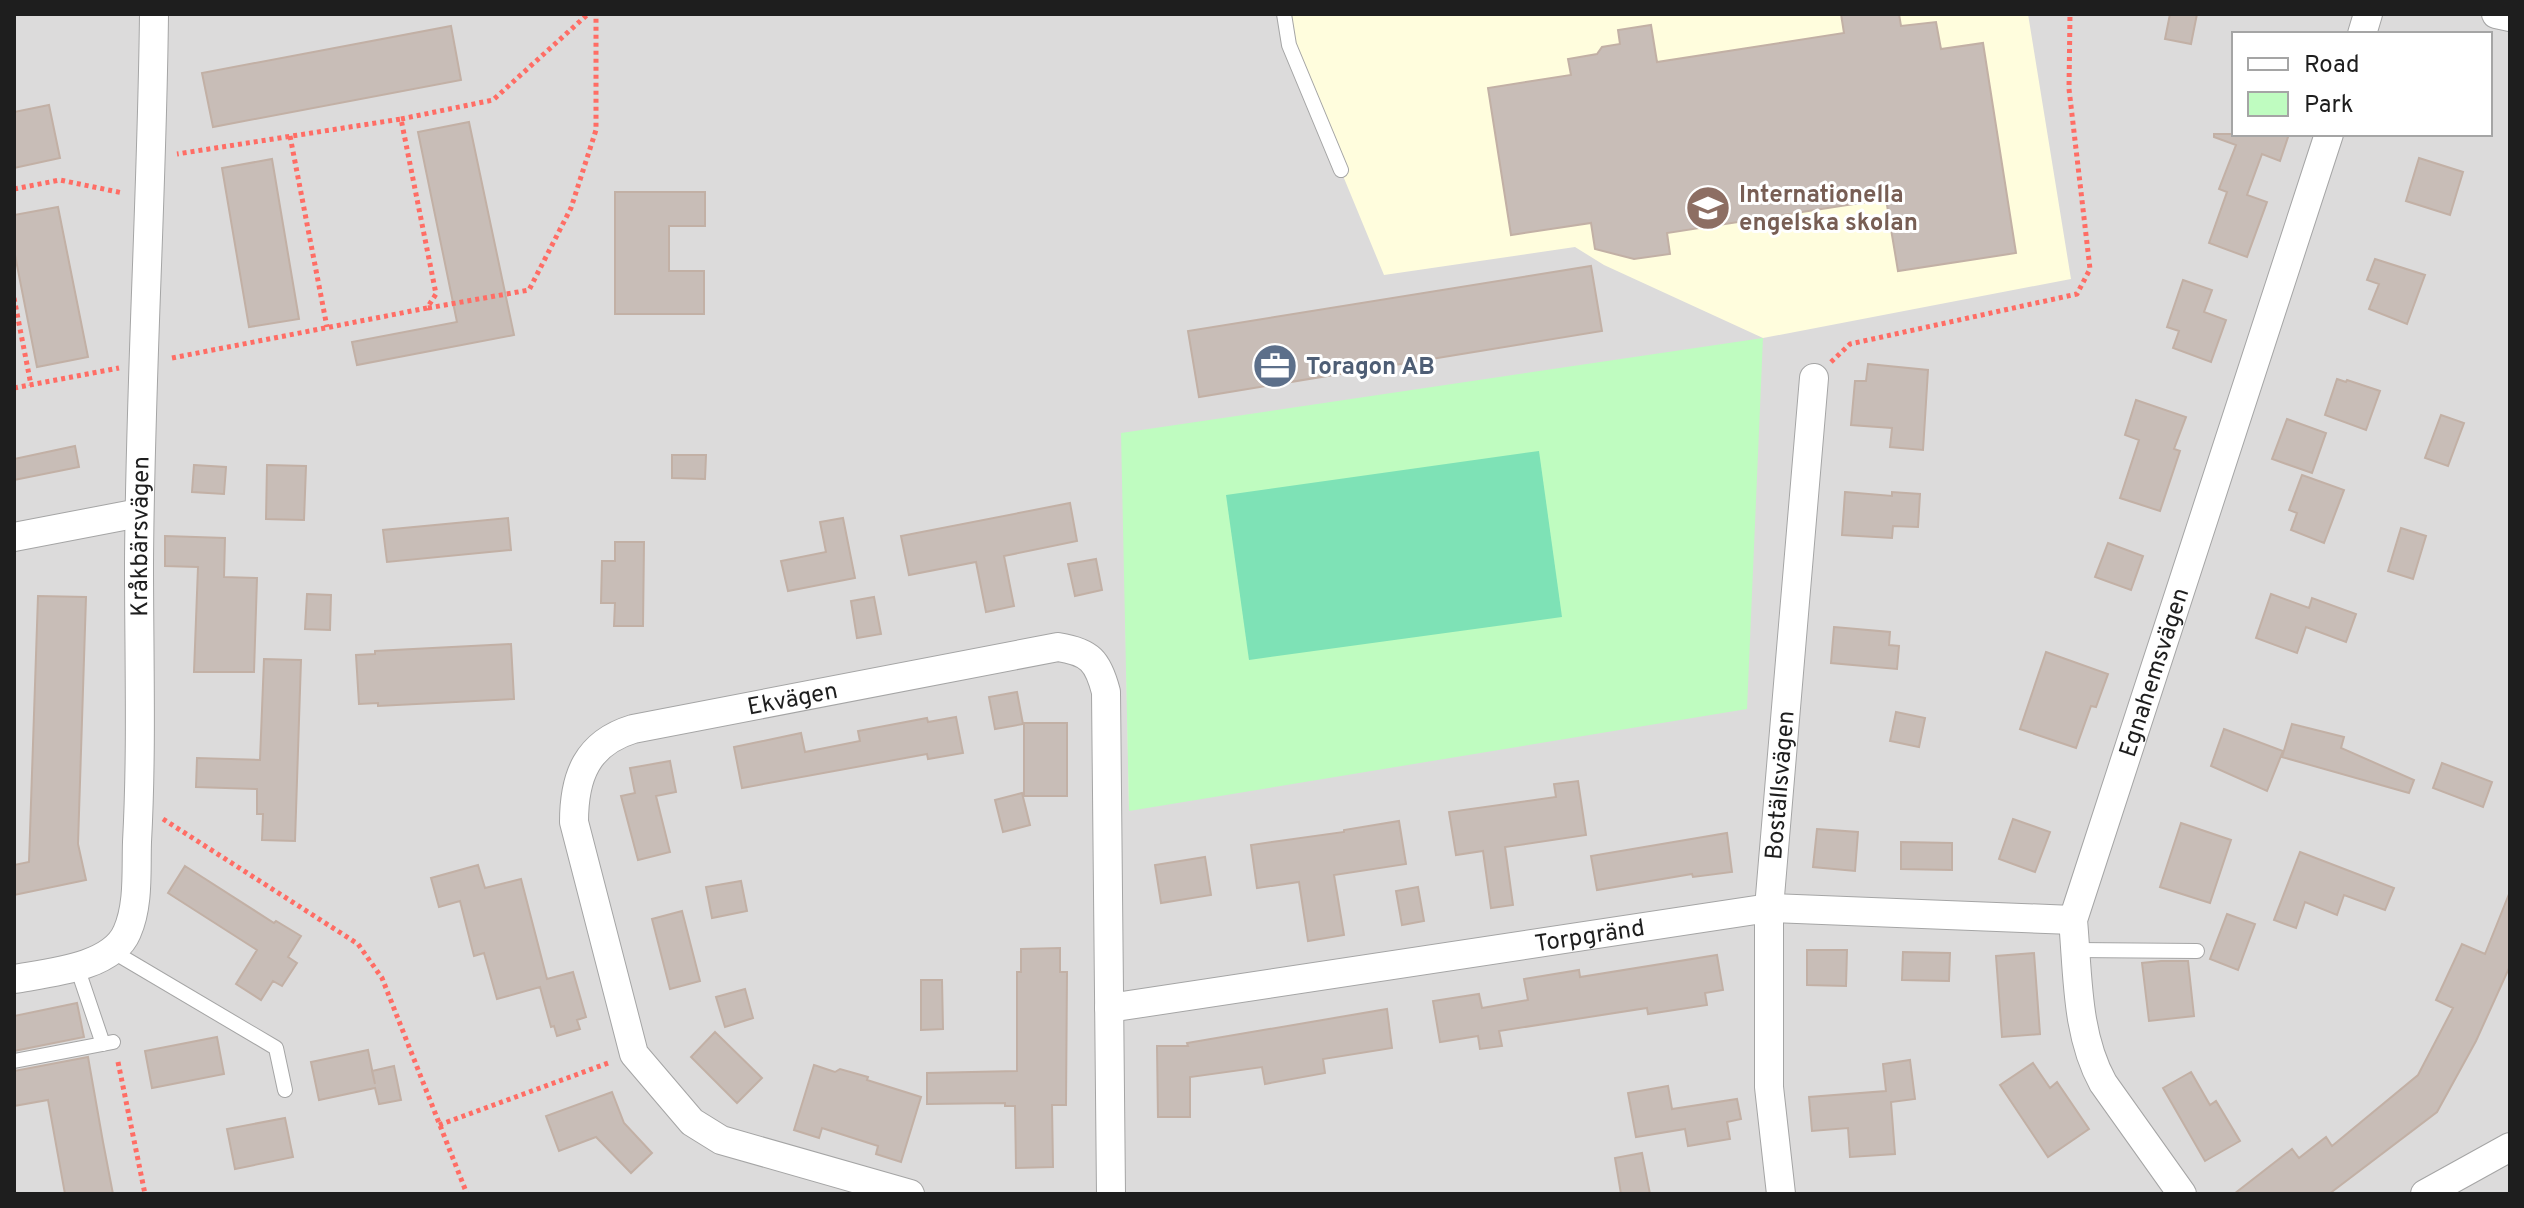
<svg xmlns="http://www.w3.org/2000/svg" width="2524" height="1208" font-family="Overpass,sans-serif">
<rect width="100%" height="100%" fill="#f0ebe4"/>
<path fill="#dcdbdb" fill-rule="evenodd" d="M14 14H2510V1194H14ZM2234 34H2490V134H2234ZM1125 598 1746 708 1129 810Z"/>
<path fill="#fffddd" d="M1284 14H2028L2071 279 1763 338 1604 265 1575 247 1384 275 1289 45Z"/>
<path fill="#bffcc0" d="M1763 338 1747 709 1129 811 1121 433Z"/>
<path fill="#7ee2b6" d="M1539 451 1562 617 1249 660 1226 495Z"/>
<path fill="#c8bdb7" stroke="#c2b0a5" stroke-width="2" d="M1841 14H1899L1901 26 1936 22 1941 49 1983 43 2016 253 1898 271 1886 199 1667 233 1670 254 1634 259 1595 249 1591 223 1511 235 1488 88 1571 75 1568 59 1597 54 1602 47 1620 44 1618 30 1651 25 1657 62 1844 33Z
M2170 14H2197L2191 44 2165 39Z
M451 26 461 80 213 127 202 73Z
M49 105 60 158 14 168V112Z
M469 122 514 335 357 365 352 342 457 322 418 132Z
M2214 134H2289L2280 161 2262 154 2247 195 2267 202 2247 257 2209 243 2227 192 2219 189 2236 145 2214 137Z
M2419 158 2463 172 2450 215 2406 201Z
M272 159 299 319 249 327 222 168Z
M615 192H705V226H669V271H704V314H615Z
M58 207 88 357 37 367 14 250V215Z
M2375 259 2425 275 2407 324 2369 309 2379 284 2367 280Z
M1591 266 1602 331 1199 397 1188 331Z
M2183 280 2212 290 2204 312 2226 320 2211 362 2173 348 2179 331 2167 327Z
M1868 364 1928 370 1923 450 1890 447 1892 428 1851 425 1855 381H1866Z
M2337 379 2346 382 2347 380 2380 391 2366 430 2325 415Z
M2136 400 2186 417 2174 449 2180 451 2160 511 2120 498 2139 440 2125 435Z
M2441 415 2464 423 2448 466 2425 458Z
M2287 419 2326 433 2312 473 2272 459Z
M75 446 79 467 14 480V459Z
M672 455H706L705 479 672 478Z
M194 465 226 467 224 494 192 492Z
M267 465 306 466 304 520 266 519Z
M2302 475 2344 490 2324 543 2291 530 2297 513 2289 510Z
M1845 492 1892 496V492L1920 494 1918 527 1893 526 1892 538 1842 535Z
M1070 503 1077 541 1004 556 1014 606 986 612 976 562 909 575 901 536Z
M508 518 511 550 387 562 383 530Z
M843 518 855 578 788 591 781 561 826 552 820 522Z
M2401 528 2426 536 2413 579 2388 571Z
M165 536 225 538 224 577 257 578 254 672H194L198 567 165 566Z
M615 542H644L643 626H614L615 603H601L602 561H615Z
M2108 543 2143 556 2131 590 2095 577Z
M1096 559 1102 590 1075 596 1068 564Z
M307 594 331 595 330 630 305 629Z
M2271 594 2309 608 2312 598 2356 614 2346 642 2306 627 2297 653 2256 638Z
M38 596 86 597 78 844 86 880 14 895V865L29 862Z
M874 597 881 634 857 638 851 601Z
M1834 627 1890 632 1889 645 1899 646 1897 669 1831 663Z
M511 644 514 699 378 706V703L359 704 356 655 375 654V651Z
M2046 652 2108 674 2096 707 2091 706 2076 748 2020 729Z
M264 659 301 660 295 841 262 840 263 814H257V789L196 787 197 758 260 760Z
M1017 692 1023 724 995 729 989 697Z
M1896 712 1925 718 1919 747 1890 741Z
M956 717 963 753 928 759 927 754 742 788 734 747 801 733 805 752 860 741 858 731 927 718 928 722Z
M1024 723H1067V796H1024Z
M2292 724 2344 737 2341 748 2414 780 2409 793 2282 757Z
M2224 729 2283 751 2267 791 2211 766Z
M670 761 676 792 656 796 670 852 638 860 621 796 635 793 630 768Z
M2442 763 2492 782 2483 807 2433 788Z
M1578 781 1586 835 1505 847 1513 905 1491 908 1483 851 1456 855 1449 812 1556 797 1554 784Z
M1022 793 1030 825 1003 832 995 800Z
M2013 819 2050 832 2035 872 1999 859Z
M1399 821 1406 864 1334 875 1344 935 1308 941 1299 882 1257 888 1251 845 1344 832V830Z
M2181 823 2231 840 2210 903 2160 887Z
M1817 829 1858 832 1855 871 1813 867Z
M1727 833 1732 872 1693 877 1692 874 1597 890 1591 856Z
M1901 842 1952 843V870L1901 869Z
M2300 852 2394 888 2385 910 2344 895 2337 915 2305 902 2296 928 2274 920Z
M1205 857 1211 895 1161 903 1155 865Z
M478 865 485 888 521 879 547 979 573 972 586 1017 577 1020 580 1029 557 1036 554 1026 551 1027 540 987 497 999 484 953 474 956 460 901 439 907 431 878Z
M185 866 274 923 276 921 301 936 288 957 297 963 282 986 273 981 261 1000 236 984 257 950 168 893Z
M741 881 747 911 712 918 706 887Z
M1418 887 1424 921 1402 925 1396 891Z
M2509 894 2510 966 2476 1041 2437 1112 2329 1194H2234L2292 1149 2299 1158 2326 1137 2332 1146 2418 1075 2453 1008 2436 1000 2462 944 2485 954Z
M682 911 700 981 670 989 652 919Z
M2227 914 2255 924 2238 970 2210 959Z
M1060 948V972H1067L1066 1105H1052L1053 1167 1016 1168 1015 1106H1005V1103L927 1104V1073L1017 1071V972H1021V949Z
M1807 950H1847L1846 986 1807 985Z
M1903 952 1950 953 1949 981 1902 980Z
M2034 953 2040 1034 2002 1037 1996 956Z
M1717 955 1723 990 1705 993 1707 1005 1648 1014 1647 1008 1499 1031 1502 1046 1480 1049 1478 1036 1440 1042 1433 1001 1479 994 1482 1008 1528 1000 1524 979 1579 970 1580 977Z
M2161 961H2188L2194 1016 2149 1021 2142 963Z
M921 980H942L943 1029 921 1030Z
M745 989 753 1018 725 1027 716 997Z
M77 1003 84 1037 14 1051V1016Z
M1387 1009 1392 1048 1323 1059 1325 1073 1265 1084 1262 1067 1190 1077V1117H1158L1157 1046H1188L1187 1043Z
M715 1032 762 1078 737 1103 691 1057Z
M217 1037 224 1074 152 1088 145 1051Z
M368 1050 375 1084 372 1071 394 1066 401 1100 379 1104 375 1088 319 1100 311 1062Z
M88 1057 103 1142 113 1194H65L48 1100 14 1106V1071Z
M1910 1060 1915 1099 1891 1102 1895 1154 1850 1157 1848 1128 1812 1131 1809 1097 1886 1091 1883 1064Z
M2033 1063 2050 1088 2057 1082 2089 1129 2048 1157 2000 1085Z
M814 1065 835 1072 840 1069 868 1077 867 1080 921 1097 901 1162 876 1154 878 1146 822 1128 819 1138 794 1130Z
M2191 1072 2210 1105 2216 1101 2240 1141 2205 1161 2163 1088Z
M1668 1086 1672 1109 1737 1099 1741 1119 1727 1122 1730 1139 1688 1146 1685 1129 1636 1137 1628 1093Z
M612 1092 624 1123 652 1153 631 1173 596 1137 559 1151 546 1116Z
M285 1118 293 1157 235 1169 227 1129Z
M1642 1153 1650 1194H1621L1615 1158Z"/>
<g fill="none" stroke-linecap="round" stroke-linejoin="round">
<g stroke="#a5a5a5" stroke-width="16">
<path id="lane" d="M1284 14 1289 45 1341 170
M2076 950 2197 951
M112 951 276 1048 285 1090
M77 967 103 1044
M14 1061 113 1042"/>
</g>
<g stroke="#a5a5a5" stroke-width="30">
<g id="street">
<path d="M2496 14 2510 17"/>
<path d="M2362 34 2368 14"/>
<path d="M14 537 139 513"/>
<path id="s1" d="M14 979C47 973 112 968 127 932 139 905 136 871 137 842 142 750 139 657 139 564 140 381 152 197 154 14"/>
<path id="s2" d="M1109 1008 1769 908 2073 920"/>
<path id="s3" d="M910 1194 721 1140 692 1122 634 1054 574 822C574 776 587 743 633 729L1058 647C1090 652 1098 661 1106 692L1111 1194"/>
<path id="s4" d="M1781 1194 1769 1087V908L1814 378"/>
<path id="s5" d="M2182 1194 2103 1083C2076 1034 2078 975 2073 920L2329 134"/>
<path d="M2425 1194 2510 1147"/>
</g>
</g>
<path stroke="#ff6d65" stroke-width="5" stroke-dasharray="4 4" stroke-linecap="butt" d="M401 119 493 100 588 14
M290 136 327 327
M14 189 60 180 123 193
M14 298 31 385
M428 308 529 290 571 208 596 130V14
M172 358 427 308 436 294 401 119 177 154
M1831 362 1850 344 2077 294 2090 269 2069 89 2070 14
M14 388 119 368
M163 819 358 944 382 978 467 1194
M118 1062 145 1194
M439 1125 611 1062"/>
<use href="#lane" stroke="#fff" stroke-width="14"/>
<use href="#street" stroke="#fff" stroke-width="28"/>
</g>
<defs>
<g id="school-disc" transform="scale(2.3)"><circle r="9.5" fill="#8d6e63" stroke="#fff"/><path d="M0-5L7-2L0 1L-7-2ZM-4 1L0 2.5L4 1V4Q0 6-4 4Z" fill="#fff"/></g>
<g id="office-disc" transform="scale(2.3)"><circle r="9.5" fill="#5c6f8a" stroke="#fff"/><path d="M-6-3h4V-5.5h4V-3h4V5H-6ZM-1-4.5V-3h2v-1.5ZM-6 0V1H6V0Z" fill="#fff"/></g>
</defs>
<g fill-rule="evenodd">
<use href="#school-disc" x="1708" y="208"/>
<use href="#office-disc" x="1275" y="366"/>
</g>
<g text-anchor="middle" stroke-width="6" stroke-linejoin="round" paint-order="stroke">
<g font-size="24" font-weight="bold" fill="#785e54" stroke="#fff" text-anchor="start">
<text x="1739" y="202">Internationella<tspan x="1739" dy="28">engelska skolan</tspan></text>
</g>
<g font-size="24" font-weight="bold" fill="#4e5e75" stroke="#fff" text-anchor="start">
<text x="1306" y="374">Toragon AB</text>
</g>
<g font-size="24" fill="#1e1e1e" stroke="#fff">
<text dy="8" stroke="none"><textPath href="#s1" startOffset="524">Kråkbärsvägen</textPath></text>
<text dy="8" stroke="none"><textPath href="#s5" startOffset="564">Egnahemsvägen</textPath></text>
<text dy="8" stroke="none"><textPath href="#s3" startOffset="842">Ekvägen</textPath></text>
<text dy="8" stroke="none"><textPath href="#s4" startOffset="410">Boställsvägen</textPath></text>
<text dy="8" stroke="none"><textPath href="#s2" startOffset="486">Torpgränd</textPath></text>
</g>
</g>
<rect width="2524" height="1208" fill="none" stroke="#1e1e1e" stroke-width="32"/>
<rect x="2232" y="32" width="260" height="104" fill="#ffffff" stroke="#a5a5a5" stroke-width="2"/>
<rect x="2248" y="58" width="40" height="12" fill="#ffffff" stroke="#a5a5a5" stroke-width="2"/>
<text x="2304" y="72" font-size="24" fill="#1e1e1e">Road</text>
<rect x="2248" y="92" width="40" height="24" fill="#bffcc0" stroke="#a5a5a5" stroke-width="2"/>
<text x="2304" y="112" font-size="24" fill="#1e1e1e">Park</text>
</svg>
